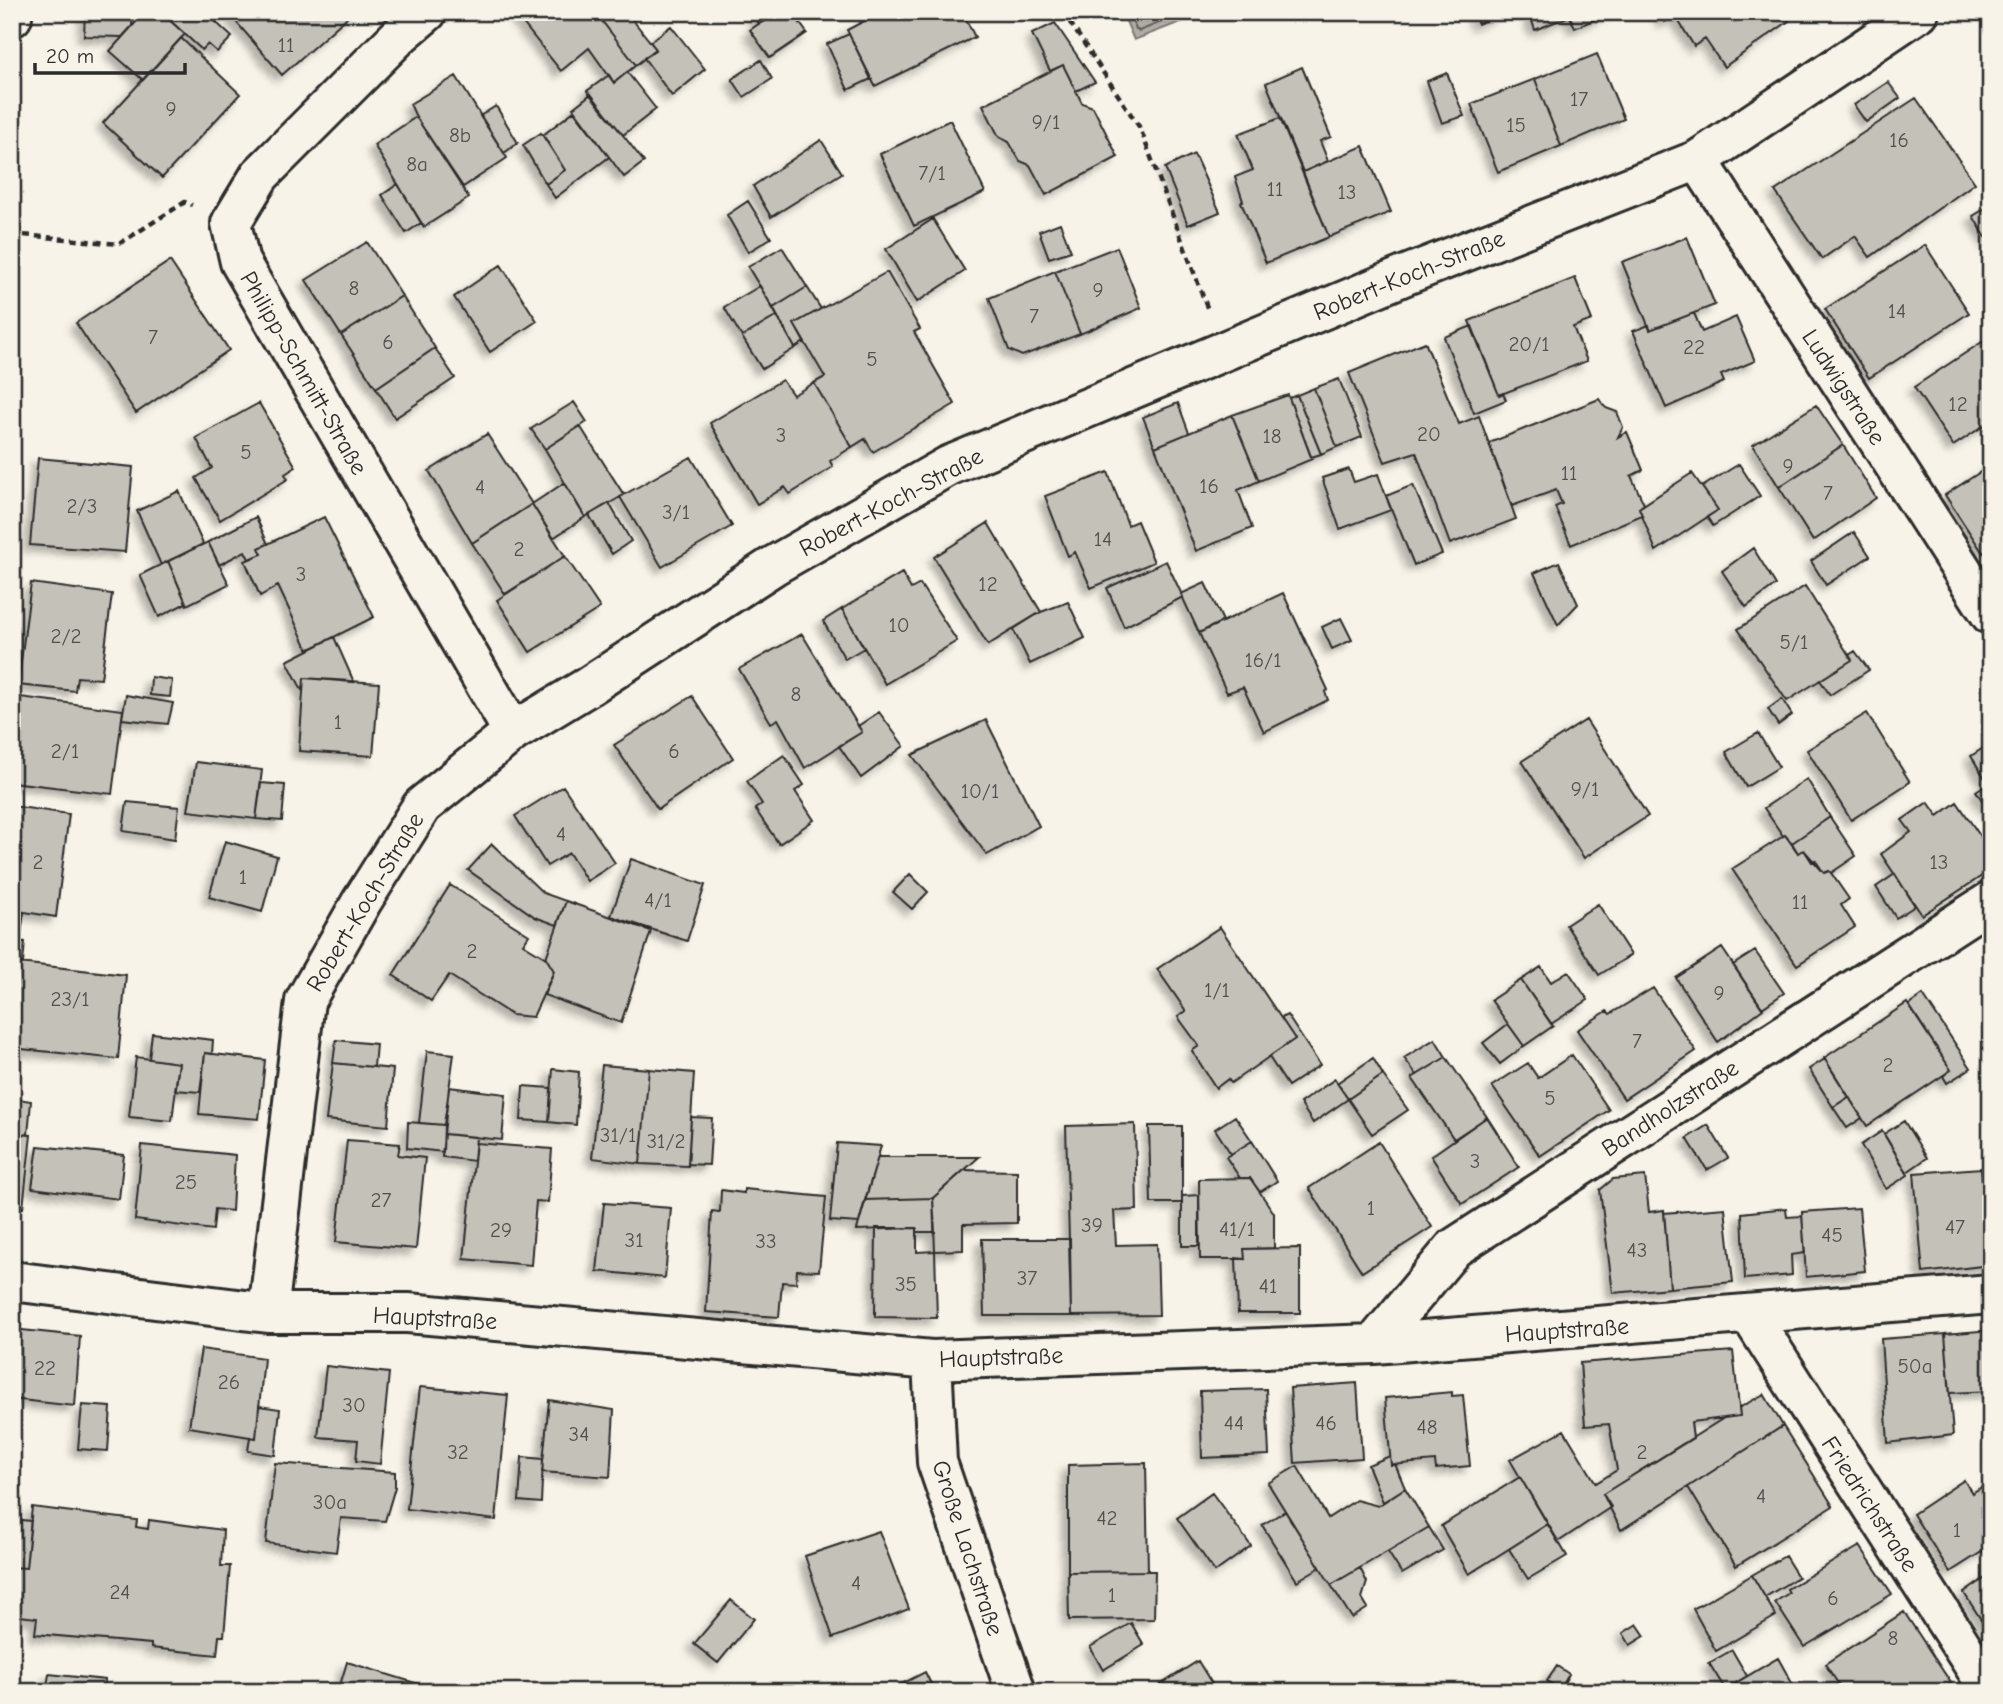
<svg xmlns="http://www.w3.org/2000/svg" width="2003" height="1704" font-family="'Comic Neue',sans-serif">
<defs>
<filter id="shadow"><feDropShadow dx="-6" dy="6" stdDeviation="3.5" flood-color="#0004"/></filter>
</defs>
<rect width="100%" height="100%" fill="#f7f3e8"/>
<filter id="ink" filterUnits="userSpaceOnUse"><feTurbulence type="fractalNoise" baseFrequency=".0143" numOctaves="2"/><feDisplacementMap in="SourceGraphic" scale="14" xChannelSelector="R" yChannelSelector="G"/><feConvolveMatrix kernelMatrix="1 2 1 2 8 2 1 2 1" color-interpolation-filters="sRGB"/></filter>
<g filter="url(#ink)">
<path fill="#afaca4" stroke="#7a7874" stroke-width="2" d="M1122 12H1197L1199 15 1134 40Z"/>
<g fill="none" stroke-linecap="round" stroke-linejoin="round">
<path stroke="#605f5b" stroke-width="2" d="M1129 12 1136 29 1139 31 1187 12"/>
</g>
<path fill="#c4c1b9" stroke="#2b2b2b" stroke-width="2" filter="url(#shadow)" d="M85 12H133L132 26 122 37 84 36Z
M145 12H161L185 34 143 80 110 51Z
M166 12H205L232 37 217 52 208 44 202 50 164 15Z
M205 12H228L217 23Z
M234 12H353L282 75 231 16Z
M595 12H631L628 14 656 49 636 65Z
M595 12 636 65 614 83 589 48 561 71 515 13Z
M752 12H782L759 24Z
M782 12H792L807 33 770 58 750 30 770 16 772 19Z
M881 12H962L975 37 875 86 847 30Z
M1473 12H1505L1478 24Z
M1529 12H1568L1570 16 1535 30Z
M1568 12H1612L1575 28Z
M1659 12H1673L1675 16 1665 22Z
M1673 12H1783L1789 21 1724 67 1705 39 1694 46Z
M1055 23 1095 82 1076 91 1063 65 1050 71 1032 34Z
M671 26 705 69 672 96 644 58 656 49 650 42Z
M849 34 871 79 848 90 827 44Z
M181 38 240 94 162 178 103 123Z
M1597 54 1624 119 1561 146 1535 79Z
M761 60 772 79 744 97 732 79Z
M1063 65 1082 103 1093 107 1118 157 1046 195 1030 165 1020 161 1009 142 999 137 983 105Z
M1302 67 1331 137 1320 141 1328 161 1303 172 1266 83Z
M627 72 656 109 623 135 587 91 609 75 614 83Z
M1447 73 1464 116 1442 123 1427 81Z
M456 76 507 158 463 187 416 117 410 104Z
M1535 79 1561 146 1498 172 1471 104Z
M1888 82 1900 98 1866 122 1854 105Z
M591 94 644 162 624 177 573 108Z
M1916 98 1975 183 1870 257 1855 236 1822 259 1775 191Z
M496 106 518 143 504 153 480 116Z
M574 111 609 157 555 198 546 184 565 170 543 135Z
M416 117 469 198 424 227 374 145Z
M1280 118 1329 237 1266 263 1241 202 1243 201 1235 177 1253 170 1238 134Z
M950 120 985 192 914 226 880 154Z
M541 133 565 170 546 184 523 145Z
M821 140 842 173 771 217 753 186Z
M1363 146 1391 212 1329 237 1303 172Z
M1194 154 1220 212 1188 225 1165 168Z
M398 184 421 223 406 233 382 195Z
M748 201 771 238 748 252 727 215Z
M1991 205V246L1973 216Z
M933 219 965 271 917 302 886 249Z
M1060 223 1071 251 1049 258 1039 231Z
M1687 237 1715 305 1650 330 1622 262Z
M367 242 402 296 341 335 306 280Z
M1925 245 1969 313 1869 378 1825 309Z
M782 247 807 287 773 308 748 267Z
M1117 247 1141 308 1080 334 1055 271Z
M170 261 229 350 136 413 76 323Z
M501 265 537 321 490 352 454 297Z
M1055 271 1080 334 1022 356 1009 350 989 298Z
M887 272 920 329 914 332 955 404 873 452 865 439 852 447 814 383 825 377 794 324Z
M1575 278 1592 320 1573 327 1587 361 1499 395 1469 321Z
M760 286 777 316 742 337 724 307Z
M807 287 821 309 794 324 804 342 795 348 773 308Z
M402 296 435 348 376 388 341 335Z
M1694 313 1702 332 1736 317 1755 361 1721 375 1724 382 1666 408 1633 331 1649 325 1650 330Z
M777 316 795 348 762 369 742 337Z
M1472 326 1499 395 1503 393 1506 400 1474 413 1444 337Z
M1991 336V421L1953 446 1914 387Z
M1425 342 1459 424 1479 416 1516 519 1450 544 1416 452 1385 462 1349 373Z
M435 348 455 378 395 418 376 388Z
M1339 379 1362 437 1337 447 1314 388Z
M782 380 793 395 814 383 852 447 830 461 833 467 790 494 785 487 757 504 710 423Z
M1314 388 1337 447 1321 454 1297 395Z
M1288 395 1312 459 1259 481 1232 415Z
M1297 395 1321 454 1311 457 1289 398Z
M1599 399 1606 408 1617 412 1623 427 1618 437 1627 432 1643 470 1631 476 1644 504 1639 508 1642 515 1571 545 1555 507 1562 504 1556 490 1512 506 1489 443Z
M574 402 587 422 545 449 531 429Z
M259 403 296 467 285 474 288 479 220 520 196 478 212 468 196 438Z
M1178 403 1189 433 1155 447 1143 417Z
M1816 405 1843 445 1779 487 1753 445Z
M1232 415 1259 481 1238 490 1252 528 1196 551 1155 447Z
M580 426 624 495 585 517 545 449Z
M487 434 532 504 472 543 429 471Z
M1843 445 1876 498 1813 541 1779 487Z
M691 457 732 526 662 567 620 497Z
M38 458 133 467 125 552 30 545Z
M1739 464 1760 496 1713 526 1707 517 1718 510 1702 487Z
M1991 465V547L1983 553 1945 495Z
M1349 469 1354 482 1378 474 1391 510 1340 529 1322 478Z
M1108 472 1128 525 1137 521 1154 562 1091 588 1075 552 1068 556 1045 496Z
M1692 473 1718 510 1656 551 1639 508Z
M564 483 585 517 553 538 532 504Z
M1413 485 1442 554 1414 565 1386 496Z
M179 491 203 544 161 565 137 511Z
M609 503 631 541 612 554 589 515Z
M532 504 565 556 505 594 472 543Z
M256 517 268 544 259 548 262 554 249 559 245 551 219 565 208 542Z
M324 517 374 617 308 650 278 586 260 596 245 561 262 554 259 548Z
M988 523 1041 612 988 645 934 557Z
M1854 532 1870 556 1826 585 1811 561Z
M208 542 229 584 187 605 168 561Z
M1753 548 1776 585 1746 607 1722 571Z
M565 556 600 608 530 652 497 600Z
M168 561 186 603 159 617 140 575Z
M1166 561 1183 597 1124 627 1107 588Z
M1559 562 1578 604 1558 625 1534 573Z
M902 573 911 589 920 584 957 641 885 684 842 609Z
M31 583 112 594 101 679 77 677 75 691 18 685Z
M1205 583 1223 621 1199 633 1181 594Z
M1805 586 1852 660 1787 701 1738 629Z
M1283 593 1328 690 1325 692 1328 700 1264 732 1243 687 1227 693 1199 633Z
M1068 602 1085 638 1030 664 1013 629 1041 612Z
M842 609 864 648 845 659 823 621Z
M1341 618 1352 640 1332 649 1322 627Z
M802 634 862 732 805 768 778 719 771 723 739 669Z
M334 637 354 682 304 678 303 692 287 661Z
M1855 651 1869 670 1830 695 1820 680 1852 660 1849 655Z
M151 677 172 680 170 697 150 695Z
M304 678 379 683 373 756 299 751Z
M126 695 173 703 168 724 122 719Z
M12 696 123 710 112 794 12 782Z
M692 696 733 758 658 809 614 745Z
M1782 699 1792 715 1778 725 1768 709Z
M879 712 904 746 861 778 839 746 862 732 858 726Z
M1867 713 1910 782 1851 820 1807 750Z
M986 720 1039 826 987 855 912 755Z
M1586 720 1648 816 1584 858 1522 761Z
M1758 733 1779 767 1746 787 1726 752Z
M1991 743V781L1988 783 1971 756Z
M784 755 804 785 795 791 814 820 779 844 755 809 762 804 747 781Z
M196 762 262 770 256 819 188 811Z
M1807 779 1830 817 1792 843 1785 835 1783 836 1764 808Z
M1991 781V814L1976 791Z
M261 783 285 785 282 821 256 819Z
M563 786 615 863 587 881 569 853 547 866 515 816Z
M127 802 179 807 175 839 123 831Z
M1928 802 1938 816 1957 802 1991 852V870L1922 915 1881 854 1911 832 1902 820Z
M12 806 69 814 56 917 12 910Z
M1830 817 1856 856 1831 873 1829 871 1824 873 1815 860 1812 862 1804 850 1798 853 1792 843Z
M1785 835 1798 853 1804 850 1824 873 1829 871 1831 873 1849 899 1841 905 1855 927 1797 965 1732 869Z
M225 841 277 856 262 912 209 897Z
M492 844 543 893 566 901 557 925 535 917 468 870Z
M631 859 705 885 687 941 611 916Z
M910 874 928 892 912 909 893 892Z
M1895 874 1915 906 1896 918 1876 887Z
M450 885 529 935 523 944 546 958 554 971 533 1017 512 1015 449 975 431 1001 393 975Z
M566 901 651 931 621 1023 544 995 554 971 546 958Z
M1598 904 1631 955 1599 975 1566 925Z
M12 910 24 912 20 942 12 941Z
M1220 927 1295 1039 1231 1083 1228 1079 1216 1088 1192 1051 1199 1046 1178 1017 1186 1011 1157 969Z
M12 941 25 942 23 963H19L20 964 12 963Z
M1722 948 1763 1009 1718 1042 1676 978Z
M1755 951 1784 993 1762 1008 1733 965Z
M19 963 126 975 118 1059 12 1048V1022Z
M1541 967 1551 982 1568 971 1588 1000 1551 1024 1521 980Z
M1521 980 1553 1026 1524 1046 1491 1000Z
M1653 988 1696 1051 1624 1099 1577 1030 1607 1011 1610 1014Z
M1923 995 1971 1068 1947 1083 1943 1076 1951 1070 1909 1005Z
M1907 1003 1951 1070 1867 1126 1824 1058Z
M1287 1015 1320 1065 1288 1086 1269 1057 1295 1039 1281 1018Z
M1508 1024 1524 1046 1500 1064 1483 1043Z
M152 1033 213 1040 212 1054 205 1053 200 1092 175 1090 179 1063 149 1059Z
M1435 1039 1446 1057 1417 1075 1404 1058Z
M336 1040 376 1044 374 1067 333 1063Z
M427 1051 454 1054 444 1125 419 1123Z
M205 1053 265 1060 259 1119 199 1114Z
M1572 1055 1609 1110 1540 1156 1492 1086 1528 1063 1538 1078Z
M136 1057 179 1063 172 1121 129 1117Z
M1446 1057 1487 1117 1454 1139 1412 1078Z
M1373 1058 1383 1075 1348 1099 1337 1083Z
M1825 1059 1849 1097 1833 1107 1809 1069Z
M333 1063 393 1069 388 1126 326 1120Z
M602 1065 649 1069 640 1164 592 1158Z
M553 1069 579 1072 576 1125 549 1122Z
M649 1069 694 1073 688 1166 640 1164Z
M1383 1075 1408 1110 1372 1134 1348 1099Z
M1335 1079 1348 1099 1313 1123 1300 1103Z
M523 1086 551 1088 549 1122 521 1120Z
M449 1087 506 1094 502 1140 444 1134Z
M1849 1097 1862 1118 1847 1128 1833 1107Z
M12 1098 31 1101 28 1135 12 1133Z
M1235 1116 1252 1141 1231 1154 1215 1129Z
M691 1117 712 1118 709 1165 688 1164Z
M1487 1117 1519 1167 1462 1204 1431 1156Z
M1904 1121 1927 1158 1907 1172 1884 1134Z
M408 1122 444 1125 443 1152 407 1148Z
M1135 1124 1137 1210 1114 1211 1116 1245 1157 1244 1159 1315 1071 1316 1066 1126Z
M1708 1125 1728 1158 1707 1170 1687 1138Z
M1149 1126H1182V1203H1151Z
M1882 1131 1908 1175 1886 1189 1861 1145Z
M12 1133 31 1135 23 1208 12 1206Z
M444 1134 476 1137 474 1161 442 1157Z
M347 1140 400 1144 398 1155 425 1158 416 1249 336 1242Z
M1252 1141 1277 1181 1260 1192 1250 1178H1240L1226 1157Z
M1379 1142 1432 1227 1362 1272 1309 1188Z
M476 1143 552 1149 548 1202 536 1201 531 1265 464 1259Z
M837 1143 881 1146 859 1223 830 1221Z
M142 1145 235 1155 232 1211 215 1209 213 1230 135 1220Z
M38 1146 124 1155 119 1199 32 1188Z
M878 1157H979L933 1198 865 1200Z
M1981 1168 1984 1195 1991 1194 1990 1265 1923 1273 1914 1173Z
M964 1170 1017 1171V1223L963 1224V1250L935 1251 933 1198Z
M1645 1176 1649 1212 1664 1210 1670 1288 1613 1293 1600 1190 1613 1179Z
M1250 1178 1274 1213V1248L1244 1249 1245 1259H1200L1199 1179Z
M744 1189 826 1197 819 1271 797 1270 796 1283 782 1282 779 1317 706 1312 712 1211 720 1212 721 1190 744 1193Z
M1199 1195V1246H1182V1196Z
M933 1198 935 1232H917V1228L857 1230 865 1200Z
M604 1203 671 1208 665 1278 597 1271Z
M1725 1208 1733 1282 1670 1288 1664 1213Z
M1786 1208 1787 1217 1802 1216 1805 1253 1791 1255 1792 1275 1745 1279 1742 1213Z
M1859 1208 1865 1271 1806 1277 1802 1212Z
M876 1228H917V1252L935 1251 937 1318 875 1317Z
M982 1239H1070L1071 1316H984Z
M1300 1248V1313H1238L1236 1258 1245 1259 1244 1249Z
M12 1329 80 1336 75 1406 12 1399Z
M1991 1330V1391L1950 1393 1945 1334Z
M1945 1334 1953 1435 1888 1443 1881 1339Z
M201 1349 264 1358 256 1438 189 1427Z
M1733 1351 1740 1416 1691 1422 1693 1438 1603 1494 1611 1507 1558 1542 1510 1460 1564 1430 1596 1483 1617 1470 1609 1424 1585 1426 1580 1363Z
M326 1366 389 1373 380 1464 356 1461 358 1440 318 1437Z
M1357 1383 1362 1458 1295 1463 1290 1388Z
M420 1387 508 1395 496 1520 407 1509Z
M1266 1389 1269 1455 1202 1458 1200 1391Z
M1452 1392V1396L1463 1395 1470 1466 1436 1469 1435 1461 1391 1465 1385 1398Z
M1764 1394 1783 1426 1621 1530 1603 1494 1724 1418 1740 1416 1739 1408Z
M549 1400 614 1410 610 1477 542 1472Z
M82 1405 111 1407 108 1451 78 1449Z
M259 1406 280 1409 275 1455 248 1451 250 1437 256 1438Z
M1783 1426 1833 1506 1736 1566 1688 1487Z
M1390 1456 1391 1465 1395 1464 1405 1488 1383 1502 1368 1465Z
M522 1457 543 1459 541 1503 519 1501Z
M275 1463 395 1472V1487L385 1521 341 1518 336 1552 266 1543Z
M1146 1463 1148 1571 1068 1572V1465Z
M1297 1466 1328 1518 1356 1500 1378 1506 1405 1488 1429 1527 1331 1585 1268 1483Z
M1520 1477 1548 1524 1469 1574 1441 1526Z
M1964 1480 1972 1493 1991 1481V1546L1950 1572 1913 1514Z
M1212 1493 1251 1546 1215 1572 1177 1518Z
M32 1507 137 1520 136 1527 148 1529 149 1520 223 1530 221 1566H230L224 1636H219L217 1655 151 1648V1644L35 1634 37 1618 12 1615V1567L26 1568Z
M1285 1511 1320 1567 1297 1581 1262 1525Z
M12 1519 31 1521 26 1568 12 1567Z
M1548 1524 1567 1556 1528 1579 1509 1549Z
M1429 1527 1443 1550 1402 1574 1388 1552Z
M879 1531 909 1609 833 1638 805 1556Z
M1860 1546 1892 1594 1804 1647 1775 1602 1789 1593 1787 1589Z
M1785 1556 1798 1577 1765 1597 1752 1575Z
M1360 1568 1367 1582 1362 1598 1368 1608 1352 1618 1331 1585Z
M1148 1571H1155L1154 1619 1069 1620 1068 1572Z
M1991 1574V1635L1964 1593Z
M1752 1575 1776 1616 1716 1651 1693 1609Z
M731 1600 754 1619 718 1663 694 1644Z
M1904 1612 1951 1683 1938 1692H1844L1825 1664Z
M1131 1623 1144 1645 1103 1670 1090 1647Z
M1637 1624 1645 1636 1630 1645 1623 1633Z
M1732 1650 1747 1676 1725 1689 1709 1663Z
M1778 1658 1797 1692H1740L1736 1683Z
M1198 1661 1217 1692H1149Z
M347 1662 435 1689 433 1692H338Z
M1557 1666 1569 1674 1560 1690 1547 1681Z
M925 1672 935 1692H886Z
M49 1674 105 1680 104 1692H46Z"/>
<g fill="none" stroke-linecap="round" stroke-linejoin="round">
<g stroke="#2b2b2b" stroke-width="44">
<path id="minor" d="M427 12 401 34 260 175 231 223 240 262 513 732
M12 17V12
M1698 160 1991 615
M12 1281 268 1313H408L932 1360 1374 1344 1991 1294
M268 1313 305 1001 362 901 422 806 513 732 589 686 773 566 948 466 1406 275 1698 160 1919 12
M1750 1315 1991 1692
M1374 1344 1454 1248 1991 901
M932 1360 937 1462 1016 1692"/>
</g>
<path stroke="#2b2b2b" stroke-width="4.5" stroke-dasharray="7 5" stroke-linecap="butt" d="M1063 12 1140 128 1208 310
M12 234 119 244 185 202 192 205"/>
<use href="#minor" stroke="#f7f3e8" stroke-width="38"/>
</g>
</g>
<g text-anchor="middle" stroke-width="5" stroke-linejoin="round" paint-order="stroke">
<g font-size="21" fill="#51504e">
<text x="286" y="52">11</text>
<text x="1579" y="106">17</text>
<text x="171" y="116">9</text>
<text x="1046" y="129">9/1</text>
<text x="1516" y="132">15</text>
<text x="460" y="142">8b</text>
<text x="1899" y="147">16</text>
<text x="417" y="171">8a</text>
<text x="932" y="180">7/1</text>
<text x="1275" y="196">11</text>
<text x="1347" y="199">13</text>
<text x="354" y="295">8</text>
<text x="1098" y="297">9</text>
<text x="1897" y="318">14</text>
<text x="1034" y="323">7</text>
<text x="153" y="344">7</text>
<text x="388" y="349">6</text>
<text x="1529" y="351">20/1</text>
<text x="1694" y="354">22</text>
<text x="872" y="366">5</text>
<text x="1958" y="411">12</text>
<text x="1429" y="441">20</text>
<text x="781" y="442">3</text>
<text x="1272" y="443">18</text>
<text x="246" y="459">5</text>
<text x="1788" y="473">9</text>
<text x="1569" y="480">11</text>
<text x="1209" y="493">16</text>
<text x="480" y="494">4</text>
<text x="1828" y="500">7</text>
<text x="82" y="513">2/3</text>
<text x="676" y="519">3/1</text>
<text x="1103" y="546">14</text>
<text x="519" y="556">2</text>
<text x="301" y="581">3</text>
<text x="988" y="591">12</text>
<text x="899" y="632">10</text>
<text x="66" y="643">2/2</text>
<text x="1794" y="649">5/1</text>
<text x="1263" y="667">16/1</text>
<text x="796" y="701">8</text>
<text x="338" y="729">1</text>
<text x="65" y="758">2/1</text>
<text x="674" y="758">6</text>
<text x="1585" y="796">9/1</text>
<text x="980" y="798">10/1</text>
<text x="561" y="841">4</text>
<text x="38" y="869">2</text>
<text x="1939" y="869">13</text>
<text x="243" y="884">1</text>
<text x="658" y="907">4/1</text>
<text x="1800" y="909">11</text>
<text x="472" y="958">2</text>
<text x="1217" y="997">1/1</text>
<text x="1719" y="1000">9</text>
<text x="70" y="1006">23/1</text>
<text x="1637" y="1048">7</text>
<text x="1888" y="1072">2</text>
<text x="1550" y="1105">5</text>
<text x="618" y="1142">31/1</text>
<text x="666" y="1148">31/2</text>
<text x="1475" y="1168">3</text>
<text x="186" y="1189">25</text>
<text x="381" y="1207">27</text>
<text x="1371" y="1215">1</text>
<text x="1092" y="1232">39</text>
<text x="1955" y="1234">47</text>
<text x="1237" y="1236">41/1</text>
<text x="501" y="1237">29</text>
<text x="1832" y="1242">45</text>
<text x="634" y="1247">31</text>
<text x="766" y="1248">33</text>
<text x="1637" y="1257">43</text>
<text x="1027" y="1285">37</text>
<text x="906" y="1291">35</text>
<text x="1268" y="1293">41</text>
<text x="1915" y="1373">50a</text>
<text x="45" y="1375">22</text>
<text x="229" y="1389">26</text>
<text x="354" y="1412">30</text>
<text x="1234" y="1430">44</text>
<text x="1326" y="1430">46</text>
<text x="1427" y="1434">48</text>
<text x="579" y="1441">34</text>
<text x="458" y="1459">32</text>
<text x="1642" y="1459">2</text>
<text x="1761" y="1503">4</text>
<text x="330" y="1509">30a</text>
<text x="1107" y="1525">42</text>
<text x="1957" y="1537">1</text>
<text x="856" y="1590">4</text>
<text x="120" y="1599">24</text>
<text x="1112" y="1602">1</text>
<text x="1833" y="1605">6</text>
<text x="1893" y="1645">8</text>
</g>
<g font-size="24" fill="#2b2b2b" stroke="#f7f3e8">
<text transform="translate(1409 275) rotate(-22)" y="8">Robert-Koch-Straße</text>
<text transform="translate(304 373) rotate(60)" y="8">Philipp-Schmitt-Straße</text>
<text transform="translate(1844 387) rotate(57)" y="8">Ludwigstraße</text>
<text transform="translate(891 502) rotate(-28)" y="8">Robert-Koch-Straße</text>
<text transform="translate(365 902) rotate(-59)" y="8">Robert-Koch-Straße</text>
<text transform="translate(1670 1108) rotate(-33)" y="8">Bandholzstraße</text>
<text transform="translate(435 1318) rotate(3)" y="8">Hauptstraße</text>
<text transform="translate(1567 1330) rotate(-4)" y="8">Hauptstraße</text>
<text transform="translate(1001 1357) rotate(-2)" y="8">Hauptstraße</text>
<text transform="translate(1870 1504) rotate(57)" y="8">Friedrichstraße</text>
<text transform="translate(968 1548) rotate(72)" y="8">Große Lachstraße</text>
</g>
</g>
<rect width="2003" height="1704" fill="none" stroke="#f7f3e8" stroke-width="42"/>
<rect x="21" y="21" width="1961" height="1662" fill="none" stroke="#2b2b2b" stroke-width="2.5" filter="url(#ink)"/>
<path d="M35 63v10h150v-10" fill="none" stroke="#2b2b2b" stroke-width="3.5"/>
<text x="46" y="63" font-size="21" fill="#2b2b2b" stroke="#f7f3e8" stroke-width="5" paint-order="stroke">20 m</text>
</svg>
